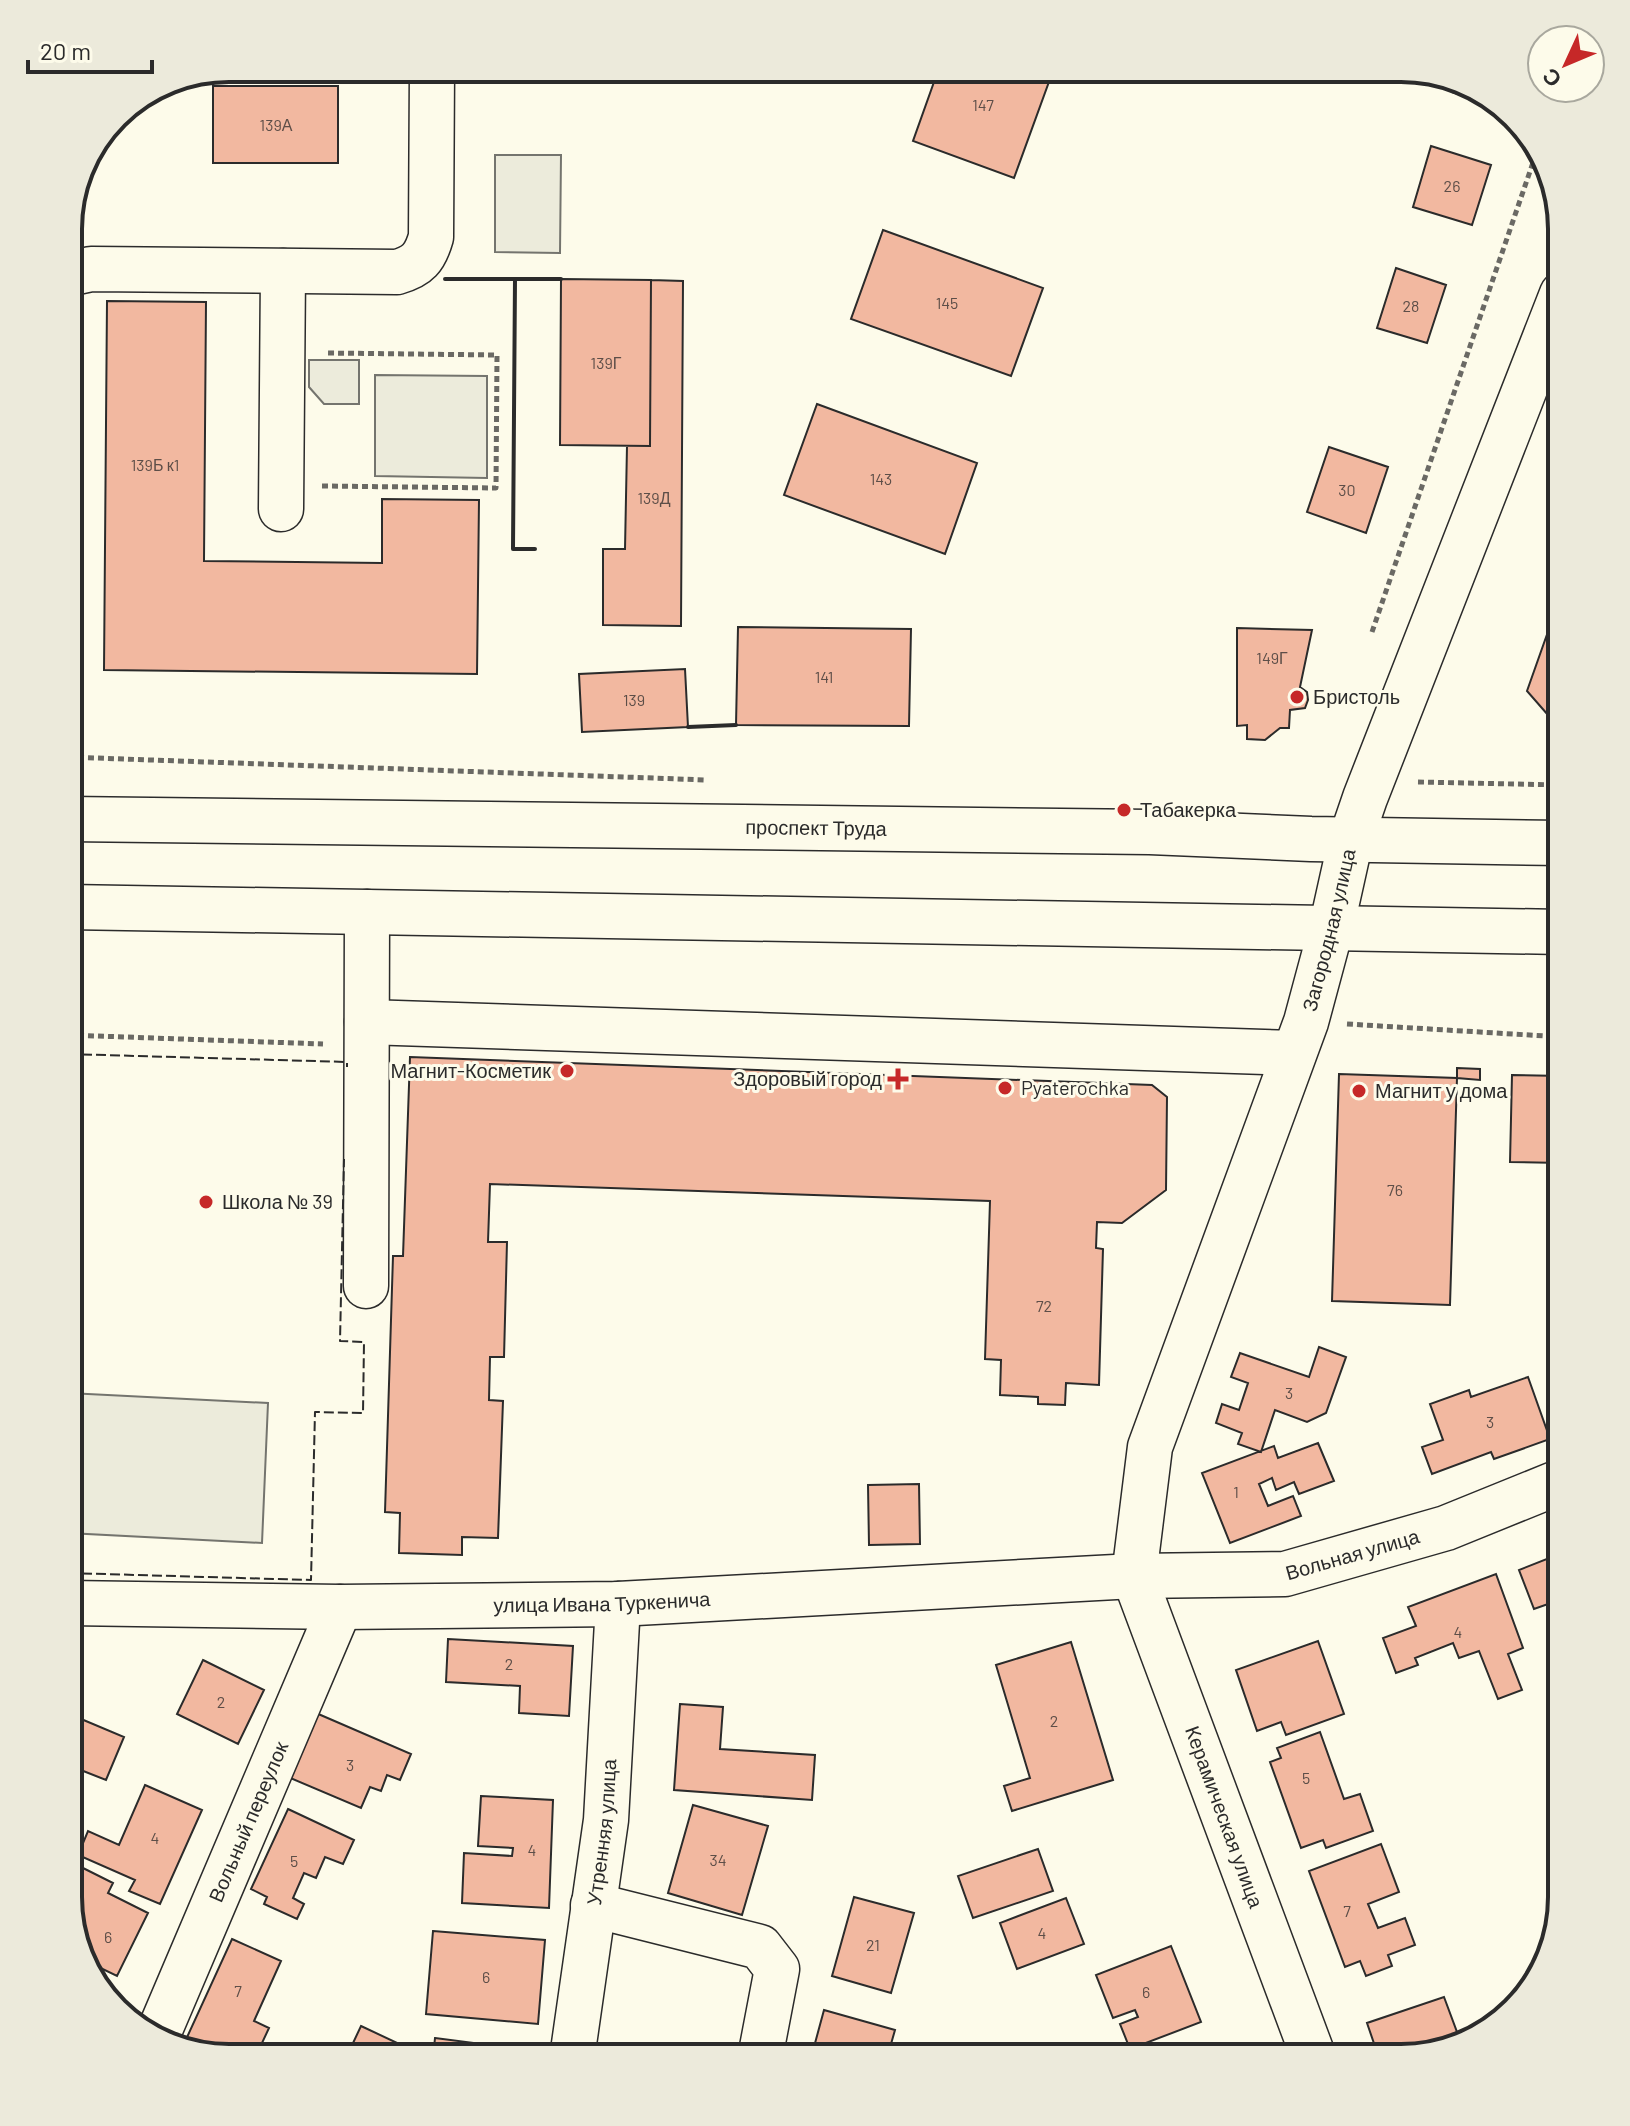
<svg xmlns="http://www.w3.org/2000/svg" width="1630" height="2126" font-family="Barlow,sans-serif">
<rect width="100%" height="100%" fill="#fdfbea"/>
<path fill="#ecebdb" stroke="#74746e" stroke-width="2" d="M495 155H561L560 253 495 252Z
M309 360H359V404H324L309 387Z
M375 375 487 376V478L375 476Z
M68 1393 268 1403 262 1543 68 1533Z"/>
<path fill="#f2b8a0" stroke="#2b2b2b" stroke-width="2" d="M939 68H1054L1014 178 913 141Z
M1455 82 1482 90 1503 109 1452 92Z
M213 86H338V163H213Z
M1431 146 1491 165 1472 225 1413 207Z
M883 230 1043 288 1011 376 851 319Z
M1396 268 1446 285 1427 343 1377 328Z
M561 279 651 280 650 446 560 445Z
M651 280 683 281 681 626 603 625V549H625L627 446H650Z
M107 301 206 302 204 561 382 563V499L479 500 477 674 104 670Z
M817 404 977 463 945 554 784 495Z
M1329 447 1388 467 1366 533 1307 512Z
M1562 592V731L1527 691Z
M738 627 911 629 909 726 736 725Z
M1237 628 1312 630 1300 687 1307 692 1308 700 1305 708 1290 710 1289 728H1280L1265 740 1247 739V725L1237 726Z
M685 669 688 727 582 732 579 674Z
M410 1057 1152 1085 1167 1097 1166 1190 1122 1223 1097 1222 1096 1248 1103 1249 1099 1385 1066 1383 1065 1405 1038 1404V1397L1000 1395 1001 1360 985 1359 990 1201 490 1184 488 1242H507L504 1357H490L489 1400 503 1401 498 1538 462 1537V1555L399 1553 400 1513 385 1512 393 1256H403Z
M1457 1068 1480 1069V1080L1457 1078Z
M1339 1074 1457 1078 1450 1305 1332 1301Z
M1512 1075 1562 1076V1163L1510 1162Z
M68 1150H72L71 1325H68Z
M1319 1347 1346 1357 1326 1413 1307 1422 1275 1410 1261 1452 1238 1444 1242 1433 1216 1423 1222 1404 1239 1410 1248 1383 1231 1377 1240 1353 1309 1377Z
M1528 1377 1550 1439 1494 1459 1491 1452 1432 1474 1422 1447 1443 1440 1430 1404 1469 1390 1471 1397Z
M1318 1443 1334 1481 1299 1494 1294 1482 1276 1490 1272 1478 1259 1484 1268 1506 1293 1496 1301 1516 1230 1543 1202 1473 1274 1446 1278 1458Z
M919 1484 920 1544 869 1545 868 1485Z
M1562 1553V1631L1560 1632 1548 1604 1534 1609 1519 1570Z
M1496 1574 1523 1648 1508 1654 1522 1690 1498 1699 1479 1651 1459 1658 1453 1643 1415 1658 1418 1665 1396 1673 1383 1638 1416 1626 1408 1607Z
M448 1639 573 1646 569 1716 519 1713 520 1686 446 1682Z
M1318 1641 1344 1714 1286 1735 1281 1722 1257 1731 1236 1670Z
M1071 1642 1113 1780 1012 1811 1004 1786 1030 1778 996 1665Z
M203 1660 264 1690 238 1744 177 1714Z
M680 1704 723 1707 720 1749 815 1755 812 1800 674 1790Z
M316 1713 411 1754 400 1780 387 1775 381 1791 370 1787 361 1808 288 1777Z
M74 1716 124 1737 106 1780 68 1765V1730Z
M1320 1732 1344 1799 1360 1794 1373 1831 1326 1848 1323 1840 1301 1848 1270 1762 1281 1758 1277 1748Z
M145 1785 202 1810 160 1904 129 1891 135 1880 78 1855 88 1831 119 1845Z
M481 1796 553 1800 549 1908 462 1903 464 1853 512 1856 513 1848 478 1846Z
M693 1805 768 1826 742 1915 668 1893Z
M288 1809 354 1840 343 1864 325 1857 316 1878 304 1873 293 1898 304 1904 297 1919 264 1904 267 1897 251 1889Z
M1381 1844 1399 1892 1368 1904 1378 1928 1405 1918 1415 1945 1388 1955 1392 1966 1366 1976 1360 1961 1345 1967 1309 1871Z
M1038 1849 1053 1891 973 1918 958 1876Z
M79 1866 113 1883 108 1893 148 1913 117 1976 88 1962 68 1897V1888Z
M854 1897 914 1913 891 1993 832 1976Z
M1066 1898 1084 1944 1017 1969 1000 1923Z
M433 1931 545 1940 538 2024 426 2014Z
M232 1939 281 1961 254 2021 269 2028 255 2058 240 2052 238 2058H228L183 2046Z
M1171 1946 1201 2022 1130 2049 1120 2024 1138 2017 1135 2010 1113 2018 1096 1975Z
M1444 1997 1460 2040 1402 2058H1379L1367 2023Z
M824 2010 895 2030 887 2058H811Z
M361 2026 410 2049 406 2058H346Z
M435 2038 490 2045 489 2058H433Z
M1194 2047 1198 2055 1206 2052 1209 2058H1165Z"/>
<g fill="none" stroke-linecap="round" stroke-linejoin="round">
<g stroke="#2b2b2b" stroke-width="47">
<g id="minor">
<path d="M68 274 91 269 397 272C418 266 425 258 431 237L432 68"/>
<path d="M281 509 283 271"/>
<path d="M367 1022 1294 1053"/>
<path d="M366 1286 367 912"/>
<path id="s1" d="M68 1603 340 1607 618 1604 1134 1576 1285 1574 1446 1528 1562 1481"/>
<path d="M593 1905 760 1947 777 1969 760 2058"/>
<path id="s2" d="M156 2039 340 1607"/>
<path id="s3" d="M572 2058 606 1820 618 1604"/>
<path id="s4" d="M1314 2058 1134 1576 1150 1447 1306 1022 1331 929 1351 839 1365 798 1562 294"/>
</g>
</g>
<g stroke="#2b2b2b" stroke-width="47">
<g id="major">
<path id="s5" d="M68 819 1150 832 1311 839 1562 843"/>
<path d="M68 907 1562 932"/>
</g>
</g>
<path stroke="#6a6964" stroke-width="5" stroke-dasharray="6 4" stroke-linecap="butt" d="M322 486 496 488 497 355 326 353
M1372 632 1538 148
M68 757 707 780
M1418 782 1562 785
M1347 1024 1562 1037
M68 1035 323 1044"/>
<use href="#minor" stroke="#fdfbea" stroke-width="44"/>
<use href="#major" stroke="#fdfbea" stroke-width="44"/>
<path stroke="#2b2b2b" stroke-width="2" stroke-dasharray="10 4" stroke-linecap="butt" d="M68 1054 347 1062V1067
M68 1573 311 1580 315 1412 363 1413 364 1342 340 1341 344 1159"/>
<path stroke="#2b2b2b" stroke-width="4" d="M445 279H561
M515 279 513 549H535
M688 727 736 725"/>
</g>
<g fill="#c62828" stroke="#fdfbea" stroke-width="3">
<circle cx="1297" cy="697" r="8"/>
<circle cx="1124" cy="810" r="8"/>
<circle cx="567" cy="1071" r="8"/>
<path d="M894 1067h8v8h8v8h-8v8h-8v-8h-8v-8h8z"/>
<circle cx="1005" cy="1088" r="8"/>
<circle cx="1359" cy="1091" r="8"/>
<circle cx="206" cy="1202" r="8"/>
</g>
<g text-anchor="middle" stroke-width="6" stroke-linejoin="round" paint-order="stroke">
<g font-size="16" fill="#5d4e48">
<text x="983" y="111">147</text>
<text x="276" y="131">139А</text>
<text x="1452" y="192">26</text>
<text x="947" y="309">145</text>
<text x="1411" y="312">28</text>
<text x="606" y="369">139Г</text>
<text x="155" y="471">139Б к1</text>
<text x="881" y="485">143</text>
<text x="1347" y="496">30</text>
<text x="654" y="504">139Д</text>
<text x="1272" y="664">149Г</text>
<text x="824" y="683">141</text>
<text x="634" y="706">139</text>
<text x="1395" y="1196">76</text>
<text x="1044" y="1312">72</text>
<text x="1289" y="1399">3</text>
<text x="1490" y="1428">3</text>
<text x="1236" y="1498">1</text>
<text x="1458" y="1638">4</text>
<text x="509" y="1670">2</text>
<text x="221" y="1708">2</text>
<text x="1054" y="1727">2</text>
<text x="350" y="1771">3</text>
<text x="1306" y="1784">5</text>
<text x="155" y="1844">4</text>
<text x="532" y="1856">4</text>
<text x="718" y="1866">34</text>
<text x="294" y="1867">5</text>
<text x="1347" y="1917">7</text>
<text x="1042" y="1939">4</text>
<text x="108" y="1943">6</text>
<text x="873" y="1951">21</text>
<text x="486" y="1983">6</text>
<text x="238" y="1997">7</text>
<text x="1146" y="1998">6</text>
</g>
<g font-size="20" fill="#2b2b2b" stroke="#fdfbea" text-anchor="start">
<text x="1313" y="704">Бристоль</text>
<text x="1140" y="817">Табакерка</text>
<text x="551" y="1078" text-anchor="end">Магнит-Косметик</text>
<text x="882" y="1086" text-anchor="end">Здоровый город</text>
<text x="1021" y="1095">Pyaterochka</text>
<text x="1375" y="1098">Магнит у дома</text>
<text x="222" y="1209">Школа № 39</text>
</g>
<g font-size="20" fill="#2b2b2b" stroke="#fdfbea">
<text dy="7" stroke="none"><textPath href="#s5" startOffset="748">проспект Труда</textPath></text>
<text dy="7" stroke="none"><textPath href="#s4" startOffset="1192">Загородная улица</textPath></text>
<text dy="7" stroke="none"><textPath href="#s1" startOffset="1288">Вольная улица</textPath></text>
<text dy="7" stroke="none"><textPath href="#s1" startOffset="534">улица Ивана Туркенича</textPath></text>
<text transform="translate(1224 1817) rotate(70)" y="7">Керамическая улица</text>
<text dy="7" stroke="none"><textPath href="#s2" startOffset="236">Вольный переулок</textPath></text>
<text dy="7" stroke="none"><textPath href="#s3" startOffset="228">Утренняя улица</textPath></text>
</g>
</g>
<path d="M0 0H1630V2126H0ZM229 82H1401A147 147 0 0 1 1548 229V1897A147 147 0 0 1 1401 2044H229A147 147 0 0 1 82 1897V229A147 147 0 0 1 229 82Z" fill="#eceadb" fill-rule="evenodd"/>
<path fill="none" stroke="#2b2b2b" stroke-width="4" d="M229 82H1401A147 147 0 0 1 1548 229V1897A147 147 0 0 1 1401 2044H229A147 147 0 0 1 82 1897V229A147 147 0 0 1 229 82Z"/>
<g transform="translate(1566 64) rotate(226)"><circle r="38" fill="#fdfbea" stroke="#a9a89e" stroke-width="2"/>
<path d="M0-6L14 30L0 20L-14 30Z" fill="#c62828"/>
<text y="-12" font-size="22" font-weight="bold" text-anchor="middle" fill="#2b2b2b">С</text>
</g>
<path d="M28 60v12h124v-12" fill="none" stroke="#2b2b2b" stroke-width="4"/>
<text x="40" y="60" font-size="24" fill="#2b2b2b" stroke="#fdfbea" stroke-width="6" paint-order="stroke">20 m</text>
</svg>
